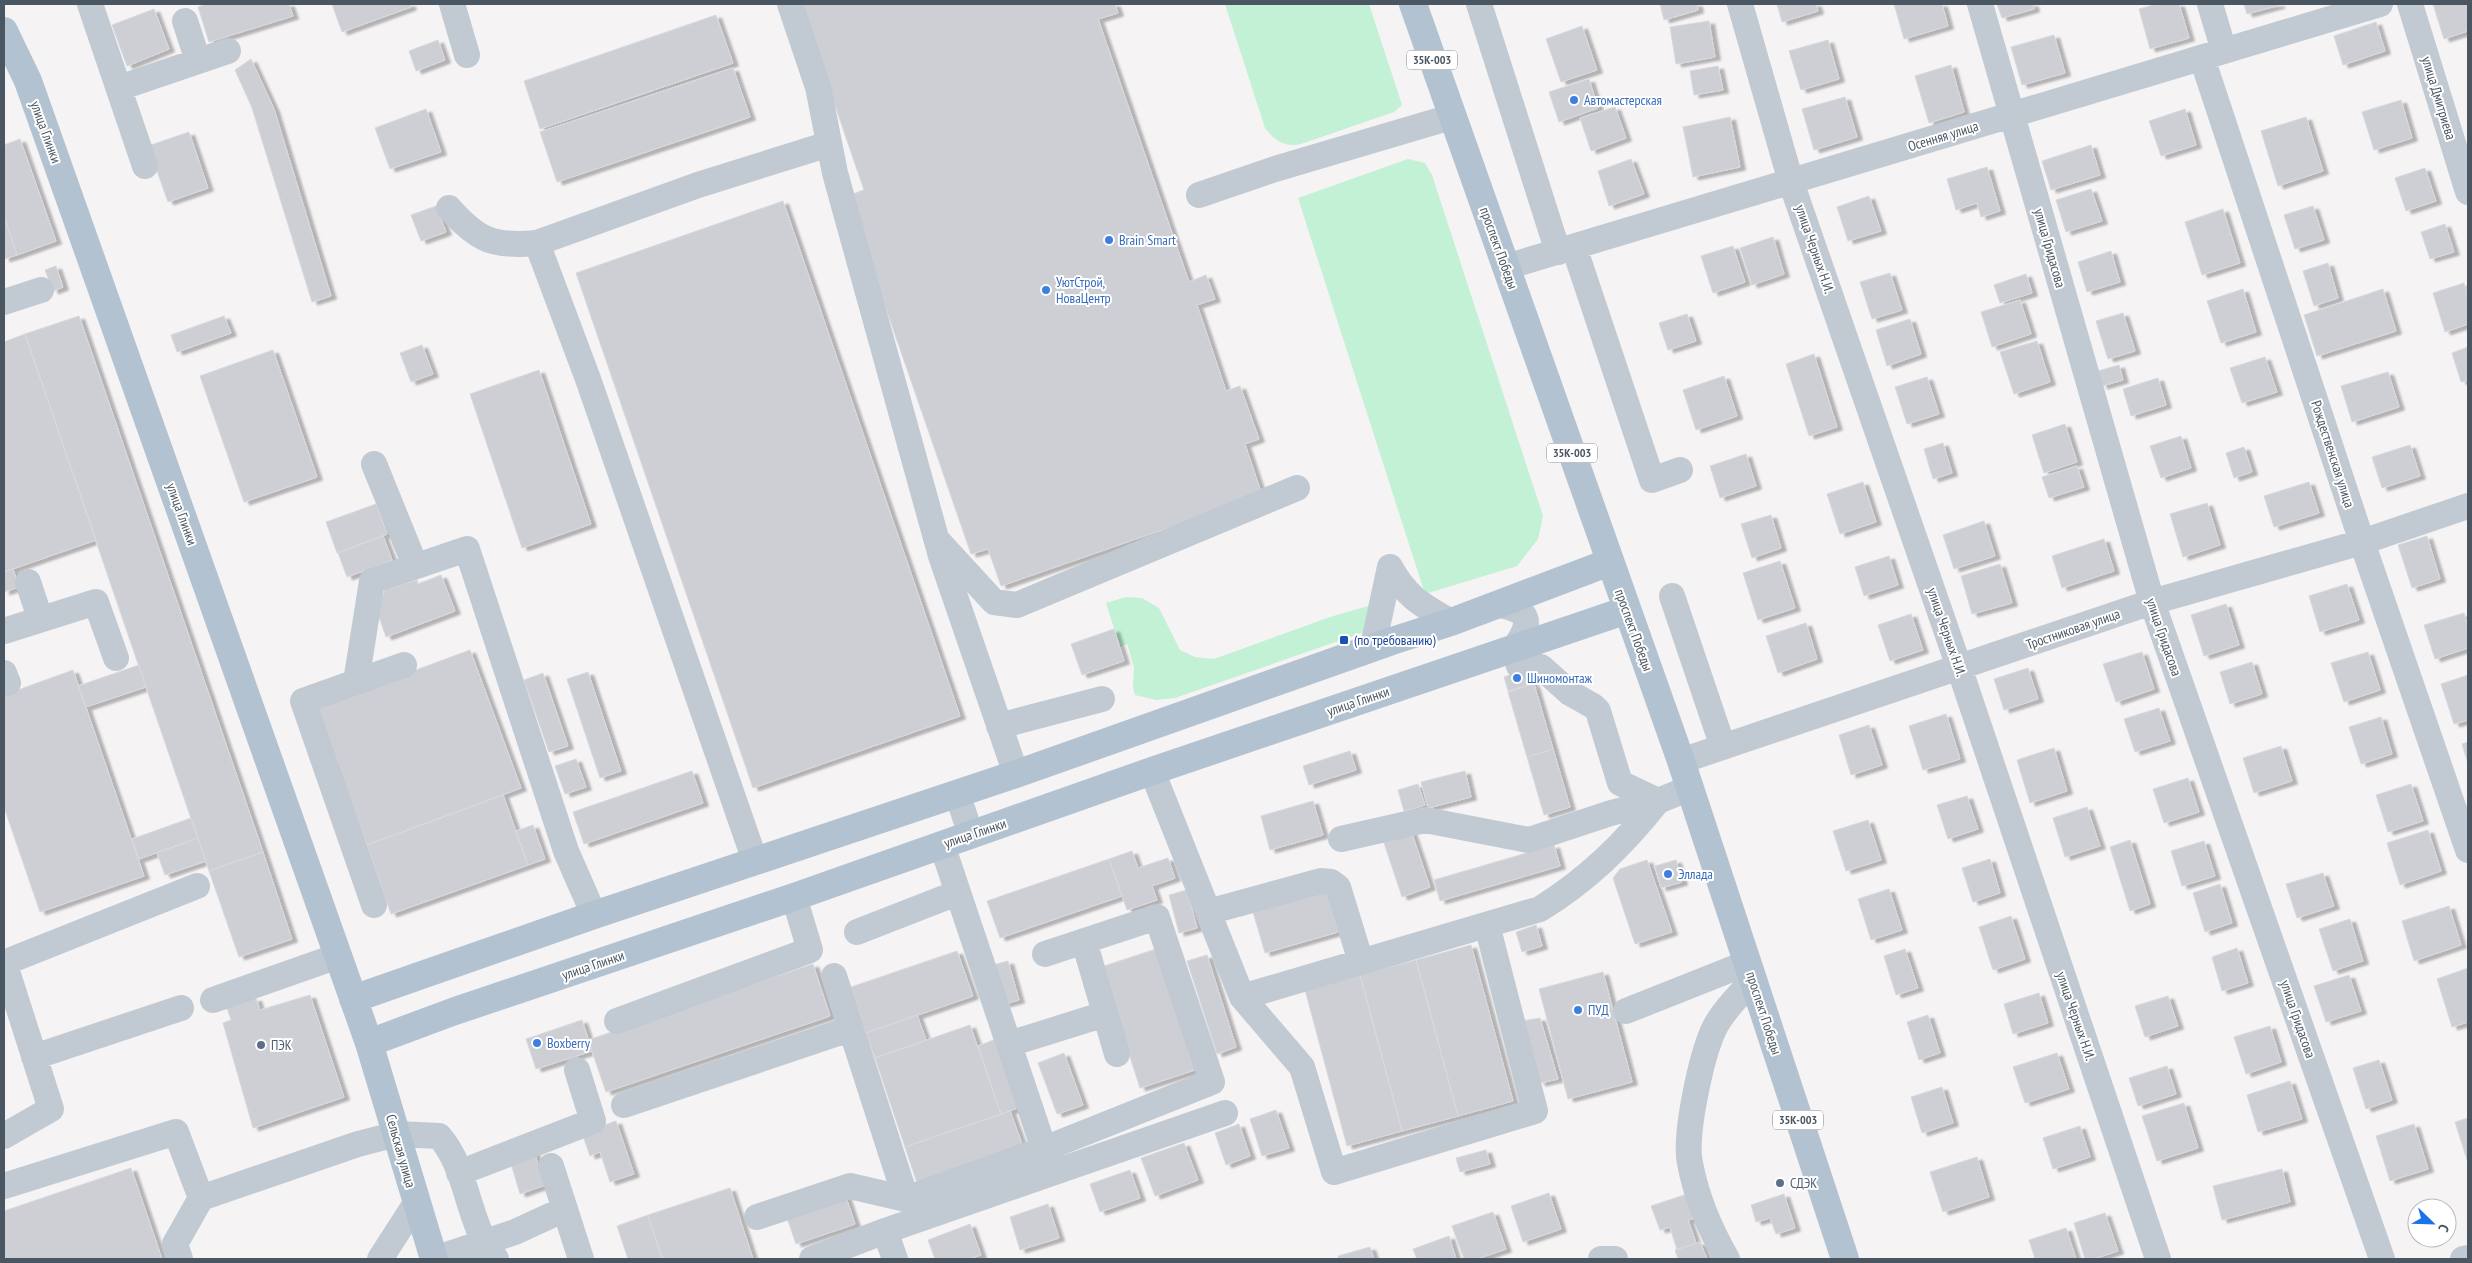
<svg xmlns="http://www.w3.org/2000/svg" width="2472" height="1263" font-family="'PT Sans Narrow',sans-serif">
<defs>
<filter id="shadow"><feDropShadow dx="5.5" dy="3" stdDeviation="1" flood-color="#0004"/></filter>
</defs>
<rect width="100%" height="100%" fill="#f5f3f3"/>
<path fill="#c3f1d5" d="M1225 4H1369L1402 105 1394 112 1301 144C1285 148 1274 140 1265 128Z
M1408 159 1425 163 1432 175 1543 516 1538 539 1517 566 1425 594 1298 198Z
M1126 597 1142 598 1159 608 1180 650 1195 657 1214 659 1330 617 1375 604 1370 630 1175 698 1156 700 1135 695 1133 687 1134 667 1127 644 1120 647 1106 603Z"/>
<path fill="#cdcfd5" stroke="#d7d9de" filter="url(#shadow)" d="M207 4H289L293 16 209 42 198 7Z
M332 4H410L411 7 342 32Z
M800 4H1115L1118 13 1098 19 1189 282 1206 275 1215 299 1197 305 1226 391 1240 386 1259 439 1245 444 1262 495 1001 586 988 549 971 554 847 196 864 190Z
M1660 4H1697L1698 10 1664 20Z
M1777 4H1816L1818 11 1782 22Z
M1894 4H1942L1948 26 1904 39Z
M1997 4H2033L2034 9 2002 18Z
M2157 4H2179L2189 38 2150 49 2139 9Z
M2244 4H2279L2280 5 2247 14Z
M2433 4H2468V31L2444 39Z
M154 9 169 49 127 66 112 25Z
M716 15 733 63 540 129 524 81Z
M1709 21 1715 57 1676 64 1670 27Z
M2376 22 2385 51 2343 65 2334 36Z
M1582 26 1597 70 1561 82 1546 39Z
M2054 35 2065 73 2022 85 2011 47Z
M438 40 445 60 416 71 409 51Z
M1828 40 1839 79 1801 90 1789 51Z
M251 59 274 109 331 296 312 302 252 108 235 70Z
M1951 65 1964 112 1929 123 1915 76Z
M1718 66 1723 90 1694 95 1690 71Z
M733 68 750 117 557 182 540 132Z
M1589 79 1598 108 1559 122 1549 92Z
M1845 97 1857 137 1814 150 1802 109Z
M2401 100 2412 138 2374 150 2362 112Z
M1615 107 1626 138 1591 151 1580 118Z
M426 109 441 152 390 169 375 128Z
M2185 109 2196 145 2161 156 2149 121Z
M1730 117 1740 167 1693 177 1683 127Z
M2306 117 2323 171 2278 186 2261 131Z
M189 132 208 188 168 202 148 146Z
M20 139 56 241 17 255 4 216V145Z
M2091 145 2100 175 2051 190 2042 161Z
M1631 159 1644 194 1609 206 1598 171Z
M1987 167 2000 211 1981 217 1977 203 1956 210 1947 179Z
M2425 168 2436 201 2406 211 2395 178Z
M2091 189 2102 221 2066 232 2056 200Z
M1869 196 1881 231 1848 241 1837 207Z
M783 201 960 716 753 788 576 273Z
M436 206 446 232 421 241 411 215Z
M2313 206 2324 240 2295 249 2284 215Z
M2223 209 2240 263 2202 275 2185 222Z
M4 216 17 255 4 259Z
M2445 224 2454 252 2430 259 2421 232Z
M1773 237 1784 274 1752 285 1740 248Z
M1733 246 1745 282 1713 293 1701 256Z
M2111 251 2120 282 2087 292 2078 262Z
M2328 263 2338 298 2314 306 2303 271Z
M56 266 63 287 53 291 45 270Z
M1890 273 1902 310 1872 319 1860 282Z
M2026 274 2032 293 2000 303 1994 285Z
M2464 283 2468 297V324L2445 332 2433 293Z
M2243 289 2256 332 2221 343 2207 301Z
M2383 289 2396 331 2317 356 2304 315Z
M2020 300 2031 334 1992 347 1981 312Z
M2123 313 2135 351 2108 359 2096 321Z
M1687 314 1696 341 1668 350 1659 323Z
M79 316 263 852 209 871 25 334Z
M224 316 231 333 177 352 171 335Z
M1910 319 1921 354 1887 366 1876 330Z
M25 334 96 540 4 572V342Z
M2037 341 2050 382 2014 394 2000 352Z
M422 345 433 374 411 382 400 353Z
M2468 347V380L2461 382 2452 353Z
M273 350 317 477 244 502 200 376Z
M1814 354 1837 427 1809 436 1786 364Z
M2265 357 2277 392 2242 403 2230 368Z
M2119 365 2123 380 2102 386 2098 371Z
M539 370 591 524 522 548 470 394Z
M2388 372 2399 407 2352 422 2341 386Z
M1724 376 1737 416 1696 430 1683 390Z
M1927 377 1939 414 1907 424 1895 387Z
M2158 378 2166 405 2131 416 2123 389Z
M2065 424 2077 462 2044 473 2032 435Z
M2181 436 2191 468 2161 478 2150 446Z
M1943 443 1952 473 1933 479 1924 449Z
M2410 445 2420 476 2382 488 2372 457Z
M2244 447 2252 472 2234 478 2226 453Z
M1746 454 1756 486 1720 498 1710 466Z
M2077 466 2084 487 2049 498 2042 477Z
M1863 482 1876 522 1840 534 1827 494Z
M2309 482 2319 513 2274 527 2264 496Z
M2207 503 2220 545 2183 557 2170 514Z
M376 504 387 534 337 553 326 522Z
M1771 515 1781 548 1752 558 1741 524Z
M1984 521 1995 556 1954 569 1943 535Z
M383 536 392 560 347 577 338 553Z
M2427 536 2440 579 2412 588 2398 545Z
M2104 539 2114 571 2062 588 2052 556Z
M1889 556 1898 585 1864 596 1855 567Z
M1780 561 1795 608 1758 620 1743 573Z
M2000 564 2012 603 1972 614 1961 576Z
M13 569 19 587 4 592V572Z
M441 575 455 611 386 637 377 611 385 590 417 580 418 584Z
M2347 584 2359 620 2320 632 2309 596Z
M2226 604 2239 645 2204 656 2191 615Z
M2464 613 2468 628V648L2435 659 2424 625Z
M1911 614 1923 650 1890 661 1878 625Z
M1806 623 1817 659 1778 673 1766 636Z
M1114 629 1124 661 1082 675 1071 644Z
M470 650 521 788 367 845 316 707Z
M2142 652 2154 689 2116 702 2103 664Z
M2368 652 2380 690 2344 702 2331 663Z
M2252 662 2262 694 2230 704 2220 672Z
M139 665 146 687 86 707 78 686Z
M1529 668 1533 683 1508 691 1504 677Z
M2028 668 2038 699 2004 710 1994 679Z
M73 670 144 876 40 912 4 807V695Z
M588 672 621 771 600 778 567 679Z
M543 673 568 746 549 752 524 680Z
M2468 675V720L2454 724 2441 684Z
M1534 684 1553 749 1527 757 1508 692Z
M2159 708 2170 741 2135 752 2124 719Z
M1946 714 1960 759 1923 770 1909 726Z
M2381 717 2392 754 2361 764 2349 727Z
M1869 725 1882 765 1851 775 1839 735Z
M2468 742V764L2462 744Z
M2281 746 2292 781 2254 793 2243 758Z
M2054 748 2067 791 2030 803 2017 760Z
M1553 749 1570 807 1544 815 1527 757Z
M1350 751 1356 770 1309 785 1303 766Z
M576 759 586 787 565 794 555 766Z
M692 771 703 803 584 844 573 812Z
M1465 771 1471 797 1428 808 1421 782Z
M2188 778 2199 812 2164 823 2153 789Z
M1418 784 1425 805 1404 811 1398 790Z
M2411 784 2423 821 2388 832 2376 795Z
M503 795 528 865 391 914 367 845Z
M1967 796 1978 829 1948 839 1937 805Z
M1313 801 1323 835 1270 850 1261 816Z
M2087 807 2100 846 2065 857 2053 818Z
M191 818 198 838 139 859 132 839Z
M1868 820 1881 860 1846 871 1833 831Z
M533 825 545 859 528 865 516 831Z
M1410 828 1430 887 1402 897 1382 837Z
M2428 830 2441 871 2400 885 2387 843Z
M198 838 206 861 165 875 157 853Z
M2130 840 2150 904 2130 911 2110 847Z
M2204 841 2215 876 2182 886 2171 851Z
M1554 845 1560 866 1440 901 1434 880Z
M1132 851 1138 868 1168 858 1175 878 1152 886 1157 900 1127 910 1109 859Z
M263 852 292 939 239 957 209 871Z
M1109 859 1122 896 1000 938 987 901Z
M1990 859 2000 893 1973 902 1962 868Z
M1647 860 1672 932 1635 944 1613 878 1620 869Z
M1676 860 1682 882 1661 888 1655 866Z
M2323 873 2334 906 2297 918 2286 884Z
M2220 884 2232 923 2205 932 2193 893Z
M1889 889 1902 930 1871 940 1858 899Z
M1187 890 1197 928 1179 933 1169 895Z
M1327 891 1338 932 1265 953 1253 912Z
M2449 906 2461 945 2414 961 2402 921Z
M2011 916 2025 959 1993 970 1979 927Z
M2350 919 2363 961 2333 971 2319 929Z
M1536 925 1542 946 1522 952 1516 932Z
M1471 945 1513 1101 1458 1116 1416 960Z
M2237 948 2248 983 2222 991 2212 957Z
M1156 949 1195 1070 1140 1088 1101 967Z
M1905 949 1918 988 1896 995 1884 956Z
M957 951 973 996 866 1033 851 987Z
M1207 955 1236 1047 1217 1054 1187 961Z
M1416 960 1458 1116 1402 1131 1360 975Z
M1008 961 1019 1000 1004 1004 993 965Z
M813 964 830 1016 606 1092 588 1040Z
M2468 968V1022L2452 1027 2437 979Z
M1603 972 1632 1082 1568 1099 1539 989Z
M1360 975 1402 1131 1347 1146 1305 990Z
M2349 975 2361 1011 2326 1022 2314 986Z
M2039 993 2048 1023 2013 1034 2004 1004Z
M310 995 344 1097 253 1128 223 1023 231 1020 227 1008 256 998 260 1010Z
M2168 996 2178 1026 2145 1037 2135 1006Z
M917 1015 926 1040 875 1058 866 1033Z
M1928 1015 1940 1053 1919 1060 1907 1022Z
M1540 1018 1558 1079 1540 1083 1522 1021Z
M582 1020 592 1051 536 1069 526 1039Z
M970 1025 1001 1114 905 1147 875 1058Z
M2270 1026 2281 1062 2246 1074 2234 1037Z
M996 1039 1020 1107 1001 1114 978 1046Z
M1064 1053 1083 1105 1057 1114 1038 1063Z
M2057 1053 2069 1089 2025 1103 2013 1067Z
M2379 1060 2392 1100 2366 1109 2353 1068Z
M2167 1066 2176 1094 2138 1106 2129 1078Z
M2290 1081 2302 1119 2258 1132 2247 1095Z
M1942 1087 1953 1123 1922 1133 1911 1097Z
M2184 1103 2198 1148 2157 1161 2142 1116Z
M1276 1110 1289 1148 1262 1156 1250 1119Z
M1010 1111 1022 1144 917 1183 905 1147Z
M2468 1118V1163L2455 1122Z
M616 1121 634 1174 610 1182 600 1152 590 1156 582 1133Z
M1239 1124 1250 1156 1226 1165 1215 1133Z
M2414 1124 2428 1169 2390 1181 2376 1136Z
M2080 1126 2090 1157 2053 1169 2043 1138Z
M1184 1143 1198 1180 1155 1196 1141 1158Z
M533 1149 545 1185 520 1194 509 1157Z
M1486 1150 1490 1164 1460 1172 1456 1158Z
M1977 1157 1989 1197 1943 1212 1930 1172Z
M131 1168 162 1259H4V1211Z
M2282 1169 2290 1202 2222 1220 2213 1186Z
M1130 1170 1140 1198 1100 1212 1090 1184Z
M730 1188 753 1259H663L648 1215Z
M1693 1192 1701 1216 1688 1220 1696 1243 1677 1250 1670 1227 1660 1230 1651 1206Z
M1549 1193 1561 1229 1523 1242 1511 1206Z
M845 1194 855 1224 796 1244 786 1215Z
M1784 1194 1795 1228 1776 1234 1770 1218 1756 1222 1751 1205Z
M1048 1204 1059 1238 1020 1250 1010 1217Z
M1493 1212 1506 1249 1477 1259H1464L1452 1226Z
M2105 1213 2118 1251 2093 1259H2085L2074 1223Z
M648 1215 662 1259H628L617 1226Z
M970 1224 981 1255 969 1259H935L928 1240Z
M2066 1228 2076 1259H2035L2029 1240Z
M1449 1236 1456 1259H1417L1413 1249Z
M1700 1242 1707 1259H1678L1675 1250Z
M1370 1247 1374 1259H1339L1338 1256Z"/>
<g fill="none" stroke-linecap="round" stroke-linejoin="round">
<path stroke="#c1cad2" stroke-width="26" d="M90 4 145 166
M452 4 467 55
M790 4 818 87 835 173 941 556 1016 774
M1479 4 1558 252
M1740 4 1791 182 1959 667 2158 1259
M1980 4 2152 602 2382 1259
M2210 4 2224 51
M2410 4 2468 192
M185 21 198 61
M2202 58 2362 542 2468 850
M119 88 228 51
M1199 195 1275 169 1451 117
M449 208C478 241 494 247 537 243L698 185 829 144
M537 243 588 379 755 861
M1574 247 1652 480 1680 470
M1506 267 2380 4
M4 302 41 290
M374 464 415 565
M938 541 994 602 1017 605 1297 488
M1390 567C1407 598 1422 605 1451 622
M28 582 40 618
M1672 596 1723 747
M1499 605C1533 611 1531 623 1514 649L1519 666 1541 667 1570 693 1593 706 1598 711 1620 783 1658 801
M4 631 96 602 116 658
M1361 653 1373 646 1390 567
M4 673 8 683
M356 682 372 581 467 549 566 851 594 915
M999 726 1102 699
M1681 761 2152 602 2362 542 2468 506
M1152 771 1242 997 1302 1067 1334 1172 1535 1111 1487 925
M957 793 971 835
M1341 839 1425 820 1529 840 1611 813 1658 801 1690 788
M942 845 1044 1149
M374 905 303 701 404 665
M1208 912 1321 881 1331 882 1338 887 1361 962
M857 932 957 893
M1084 941 1117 1054
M4 962 51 1109 4 1136
M4 963 197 886
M834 976 906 1199
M1242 997 1540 909C1587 880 1623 845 1658 801
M213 1000 338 956
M1626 1011 1747 963
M617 1021 810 950 794 897
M1009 1044 1105 1014
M34 1057 181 1008
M624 1105 850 1029
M551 1166 581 1259
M459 1173 593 1121 577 1070
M4 1186 176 1132 201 1198
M757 1217 850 1186 906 1199 1044 1149 1212 1082 1157 917 1045 954
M885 1231 895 1259
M180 1259 175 1244 201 1198 358 1144 397 1134 439 1136C465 1165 467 1210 485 1243 488 1249 493 1254 496 1259
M380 1259 416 1203
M434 1259 515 1232 565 1209
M812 1259 885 1231 1225 1113
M1601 1259H1615
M1727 1259C1711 1231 1696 1196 1690 1163 1684 1135 1702 1051 1716 1025 1726 1008 1739 995 1753 981
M2463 1259 2468 1258"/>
<path stroke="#b3c2d1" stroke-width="28" d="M1413 4 1681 761 1845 1259
M4 31 28 81 369 1043 434 1259
M353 999 594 915 1016 774 1392 641 1451 622 1610 562
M369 1043 455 1011 794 897 1152 771 1627 610"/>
</g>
<g fill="#3f7fe0" stroke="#fff" stroke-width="2">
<circle cx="1574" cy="100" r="5"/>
<circle cx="1109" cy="240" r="5"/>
<circle cx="1046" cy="290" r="5"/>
<circle cx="1517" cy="678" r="5"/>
<circle cx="1668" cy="874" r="5"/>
<circle cx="1578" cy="1010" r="5"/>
<circle cx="537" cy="1043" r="5"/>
</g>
<rect fill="#1a4fb4" stroke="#fff" stroke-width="2" x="1339" y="635" width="10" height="10" rx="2.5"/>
<g fill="#5c6f8a" stroke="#fff" stroke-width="2">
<circle cx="261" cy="1045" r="5"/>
<circle cx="1780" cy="1183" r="5"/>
</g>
<g text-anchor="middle" stroke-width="4" stroke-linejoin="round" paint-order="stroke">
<g fill="#fff" stroke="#808990" stroke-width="1">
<rect x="1407" y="50.5" width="50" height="19" rx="4"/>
<rect x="1547" y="443.5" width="50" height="19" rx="4"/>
<rect x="1773" y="1110.5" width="50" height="19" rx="4"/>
</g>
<g font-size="12" font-weight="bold" fill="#4a5661">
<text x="1432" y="64">35К-003</text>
<text x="1572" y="457">35К-003</text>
<text x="1798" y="1124">35К-003</text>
</g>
<g font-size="14" fill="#4a5661" stroke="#fff">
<text transform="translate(2439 98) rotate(73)" y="5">улица Дмитриева</text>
<text transform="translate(46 132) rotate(70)" y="5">улица Глинки</text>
<text transform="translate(1943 136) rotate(-17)" y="5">Осенняя улица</text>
<text transform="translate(1499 248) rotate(70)" y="5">проспект Победы</text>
<text transform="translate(2050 248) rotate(74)" y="5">улица Гридасова</text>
<text transform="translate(1815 249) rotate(71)" y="5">улица Черных Н.И.</text>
<text transform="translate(2333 454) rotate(72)" y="5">Рождественская улица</text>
<text transform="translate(182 514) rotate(70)" y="5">улица Глинки</text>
<text transform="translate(2073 629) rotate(-19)" y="5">Тростниковая улица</text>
<text transform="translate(1634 630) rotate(70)" y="5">проспект Победы</text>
<text transform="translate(1947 632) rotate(71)" y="5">улица Черных Н.И.</text>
<text transform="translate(2164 637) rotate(71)" y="5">улица Гридасова</text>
<text transform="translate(1358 701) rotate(-19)" y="5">улица Глинки</text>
<text transform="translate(975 833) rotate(-19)" y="5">улица Глинки</text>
<text transform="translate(593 965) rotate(-19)" y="5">улица Глинки</text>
<text transform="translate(1764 1013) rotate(72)" y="5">проспект Победы</text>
<text transform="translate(2076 1016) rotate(71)" y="5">улица Черных Н.И.</text>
<text transform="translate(2298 1019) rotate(71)" y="5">улица Гридасова</text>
<text transform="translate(401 1151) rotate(74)" y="5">Сельская улица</text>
</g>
<g font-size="14" fill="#366cbe" stroke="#fff" text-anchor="start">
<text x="1584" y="105">Автомастерская</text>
<text x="1119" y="245">Brain Smart</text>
<text x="1056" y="287">УютСтрой,<tspan x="1056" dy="16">НоваЦентр</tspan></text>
<text x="1527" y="683">Шиномонтаж</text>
<text x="1678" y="879">Эллада</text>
<text x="1588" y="1015">ПУД</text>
<text x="547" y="1048">Boxberry</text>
</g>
<g font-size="14" fill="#164399" stroke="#fff" text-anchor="start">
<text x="1354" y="645">(по требованию)</text>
</g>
<g font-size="14" fill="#4e5e75" stroke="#fff" text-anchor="start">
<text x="271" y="1050">ПЭК</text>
<text x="1790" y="1188">СДЭК</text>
</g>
</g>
<rect width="2472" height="1263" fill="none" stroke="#4a5661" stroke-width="10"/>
<g transform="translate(2432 1223) rotate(113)"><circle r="24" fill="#ffffff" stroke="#b7bbc0"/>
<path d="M0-4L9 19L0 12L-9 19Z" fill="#1a73e8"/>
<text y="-8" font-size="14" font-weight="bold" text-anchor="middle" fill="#4a5661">С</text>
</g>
</svg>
